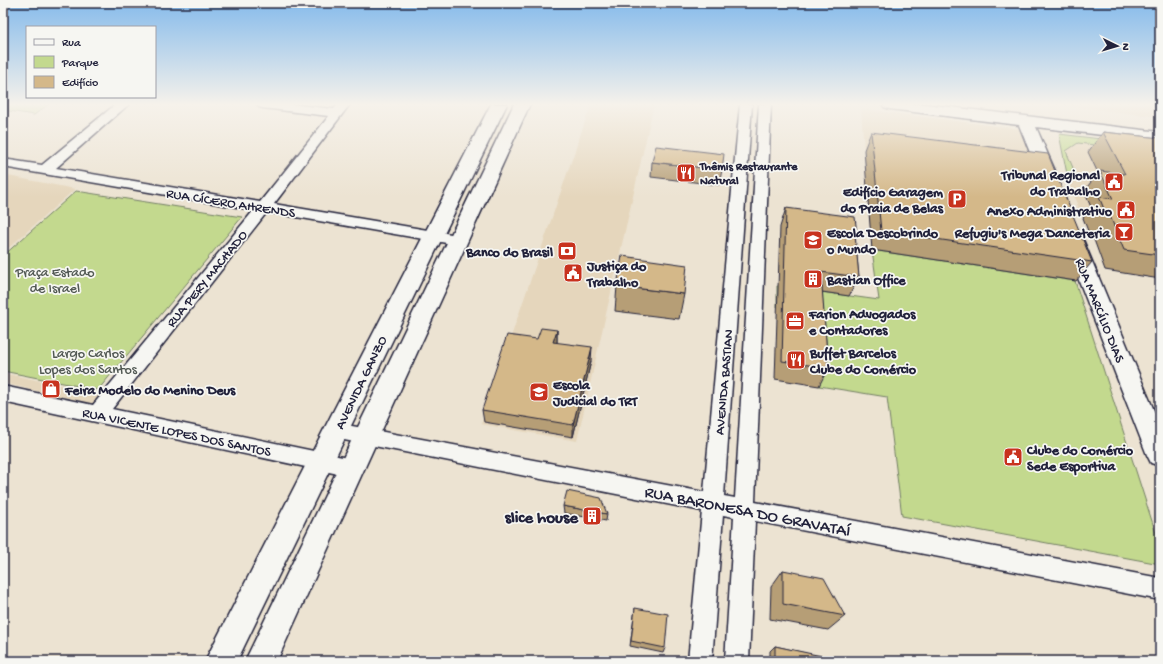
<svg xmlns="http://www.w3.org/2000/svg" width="1163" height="664" font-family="'Gochi Hand',sans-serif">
<rect width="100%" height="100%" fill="#ece3d2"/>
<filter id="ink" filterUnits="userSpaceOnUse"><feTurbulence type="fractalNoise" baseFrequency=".025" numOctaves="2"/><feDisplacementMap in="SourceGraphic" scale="8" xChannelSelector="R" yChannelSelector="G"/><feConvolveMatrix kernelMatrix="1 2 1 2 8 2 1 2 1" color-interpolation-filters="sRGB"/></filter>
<g filter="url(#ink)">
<path fill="#e5d6bc" d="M591 104H654L577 441 481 424Z
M1051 104H1160V117Z
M861 109 1021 129 1037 173 864 150Z
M1059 134 1160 146V228L1083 218 1069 185Z
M3 175 75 189 3 253Z
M3 373 101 394 93 404 3 383Z"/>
<path fill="#c3d98e" stroke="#727e64" d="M3 104H49L34 115 3 110Z
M1059 134 1160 146V153L1078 143 1066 151 1078 180 1068 179Z
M76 191 242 217 98 390 3 371V256Z
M872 250 1075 281 1160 546V564L902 516 887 397 819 386 817 313 777 307V286L879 300Z"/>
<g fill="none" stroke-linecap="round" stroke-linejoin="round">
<g stroke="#22223b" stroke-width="3">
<path id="street" d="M116 104H129L56 168 260 202 329 116 263 108 259 107 257 104H290L334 109 338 104H350L274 204 463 236 466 240 463 244 458 245 267 212 112 409 352 459 359 462 362 468 359 474 352 477 3 402V386L93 405 254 210 3 167V159L42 165Z
M740 104H752L724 496 735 498 759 104H771L755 502 1160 578V600L755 521 749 661H725L734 517 723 515 712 661H688L702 511 329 437 326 431 329 425 336 423 704 492Z"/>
</g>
<g stroke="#22223b" stroke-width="3">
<path id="secondary" d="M491 104H507L237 661H205Z
M514 104H530L277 661H245Z
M882 104H925L1160 132V142L1036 127 1059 180 1056 184 1050 186 1044 184 1041 180 1019 125 890 109 884 107Z
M1074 235 1081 237 1084 242 1160 425V466L1151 463 1147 455 1064 242 1067 237Z"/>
</g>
<use href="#street" fill="#f6f6f2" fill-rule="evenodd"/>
<use href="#secondary" fill="#f6f6f2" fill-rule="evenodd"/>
</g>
<path fill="#b69e76" stroke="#22223b" d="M871 132 1092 262 1076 281 872 250 864 150Z
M1103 132 1160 138V279L1105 270 1093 237 1090 236 1083 218 1091 207 1084 191 1098 173 1088 152Z
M652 162 722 170 719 185 651 177Z
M786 208 857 234 855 238 859 277 849 296 822 292 828 368 819 386 775 379 780 227Z
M617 286 684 294 679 319 615 311Z
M557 330V343L591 361 573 437 484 422 482 410Z
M563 506 607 514 606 521 564 513Z
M783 570 845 616 828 630 770 619 771 587Z
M635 608 665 648 663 653 630 646Z
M775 646 840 661H770V651Z"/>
<path fill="#948160" stroke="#22223b" d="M557 330V344L553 342Z
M592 347 591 361 573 437V425Z"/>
<path fill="#d4b889" stroke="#22223b" d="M871 132 1048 154 1092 262 881 231Z
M1103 132 1160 138V255L1124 250 1110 216H1107L1099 197 1113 199 1100 171 1125 174Z
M656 146 724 154 722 170 652 162Z
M786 208 855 217 857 234H855L859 277 821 272 828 368 782 361Z
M622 256 687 265 684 294 617 286Z
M541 328 557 330 553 342 592 347 573 425 482 410 507 335 537 339Z
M567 491 601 498 607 514 563 506Z
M783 570 824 578 845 616 783 604Z
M635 608 668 614 665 648 631 641Z
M775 646 840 660V661H775Z"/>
</g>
<linearGradient id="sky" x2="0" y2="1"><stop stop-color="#86bbeb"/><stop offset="0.53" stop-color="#f6f2eb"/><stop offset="1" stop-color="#f6f2eb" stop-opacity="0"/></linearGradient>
<rect width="1163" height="197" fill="url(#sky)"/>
<defs>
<g id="restaurant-square" transform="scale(1)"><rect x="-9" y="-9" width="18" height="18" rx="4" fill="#c8321e" stroke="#f6f6f2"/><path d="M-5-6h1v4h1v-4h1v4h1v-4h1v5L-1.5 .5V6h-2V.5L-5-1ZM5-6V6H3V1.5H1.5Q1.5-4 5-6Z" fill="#fff"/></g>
<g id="civic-square" transform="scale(1)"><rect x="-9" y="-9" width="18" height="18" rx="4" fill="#c8321e" stroke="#f6f6f2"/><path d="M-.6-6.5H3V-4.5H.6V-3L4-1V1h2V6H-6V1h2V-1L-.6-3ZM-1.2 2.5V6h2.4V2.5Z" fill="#fff"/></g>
<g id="parking-square" transform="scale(1)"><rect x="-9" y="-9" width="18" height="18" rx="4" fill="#c8321e" stroke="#f6f6f2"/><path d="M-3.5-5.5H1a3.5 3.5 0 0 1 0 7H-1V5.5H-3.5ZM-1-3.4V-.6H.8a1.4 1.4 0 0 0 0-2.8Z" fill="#fff"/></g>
<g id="bar-square" transform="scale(1)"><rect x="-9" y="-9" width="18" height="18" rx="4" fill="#c8321e" stroke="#f6f6f2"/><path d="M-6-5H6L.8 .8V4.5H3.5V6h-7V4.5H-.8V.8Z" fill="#fff"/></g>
<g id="school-square" transform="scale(1)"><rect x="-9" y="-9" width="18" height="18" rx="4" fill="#c8321e" stroke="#f6f6f2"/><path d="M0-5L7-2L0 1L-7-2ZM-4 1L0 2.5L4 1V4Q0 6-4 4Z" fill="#fff"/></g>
<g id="bank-square" transform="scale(1)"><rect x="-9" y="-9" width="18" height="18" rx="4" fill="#c8321e" stroke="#f6f6f2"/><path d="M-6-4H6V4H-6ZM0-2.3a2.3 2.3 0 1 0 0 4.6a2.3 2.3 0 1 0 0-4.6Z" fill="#fff"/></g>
<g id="building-square" transform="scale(1)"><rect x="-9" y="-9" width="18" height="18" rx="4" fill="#c8321e" stroke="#f6f6f2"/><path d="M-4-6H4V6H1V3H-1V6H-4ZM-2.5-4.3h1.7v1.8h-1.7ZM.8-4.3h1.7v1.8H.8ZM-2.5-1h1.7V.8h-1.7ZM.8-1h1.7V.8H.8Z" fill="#fff"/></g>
<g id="office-square" transform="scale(1)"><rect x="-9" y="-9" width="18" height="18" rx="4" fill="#c8321e" stroke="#f6f6f2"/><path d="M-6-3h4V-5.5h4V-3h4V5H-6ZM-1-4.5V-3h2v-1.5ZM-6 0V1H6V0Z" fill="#fff"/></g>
<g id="shop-square" transform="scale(1)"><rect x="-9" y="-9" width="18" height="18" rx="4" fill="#c8321e" stroke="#f6f6f2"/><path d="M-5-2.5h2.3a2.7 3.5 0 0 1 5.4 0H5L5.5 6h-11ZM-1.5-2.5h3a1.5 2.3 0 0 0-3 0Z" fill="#fff"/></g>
<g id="university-square" transform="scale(1)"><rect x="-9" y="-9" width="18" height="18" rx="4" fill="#c8321e" stroke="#f6f6f2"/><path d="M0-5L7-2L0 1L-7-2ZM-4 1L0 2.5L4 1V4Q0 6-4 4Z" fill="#fff"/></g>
</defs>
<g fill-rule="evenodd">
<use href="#restaurant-square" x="686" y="173"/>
<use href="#civic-square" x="1114" y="182"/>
<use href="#parking-square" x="957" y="199"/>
<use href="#civic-square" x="1126" y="210"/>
<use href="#bar-square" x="1124" y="232"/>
<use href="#school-square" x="813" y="240"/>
<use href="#bank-square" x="567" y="251"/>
<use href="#civic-square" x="573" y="273"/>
<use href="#building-square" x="813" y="279"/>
<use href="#office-square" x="795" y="321"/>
<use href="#restaurant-square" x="796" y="360"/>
<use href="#shop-square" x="51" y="389"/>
<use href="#university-square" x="539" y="392"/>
<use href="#civic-square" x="1013" y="457"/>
<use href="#building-square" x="592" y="516"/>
</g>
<g text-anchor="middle" stroke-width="3.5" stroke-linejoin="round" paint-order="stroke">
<g font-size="12" font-weight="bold" fill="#22223b" stroke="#f6f6f2" text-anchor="start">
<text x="700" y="170">Thêmis Restaurante<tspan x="700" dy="14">Natural</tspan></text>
</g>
<g font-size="14" font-weight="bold" fill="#22223b" stroke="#f6f6f2" text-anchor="start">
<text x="1100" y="179" text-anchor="end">Tribunal Regional<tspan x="1100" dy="16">do Trabalho</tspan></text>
<text x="943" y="196" text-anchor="end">Edifício Garagem<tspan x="943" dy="16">do Praia de Belas</tspan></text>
<text x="1112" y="215" text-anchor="end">Anexo Administrativo</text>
<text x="827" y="237">Escola Descobrindo<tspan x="827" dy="16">o Mundo</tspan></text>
<text x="1110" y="237" text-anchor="end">Refugiu's Mega Danceteria</text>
<text x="553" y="256" text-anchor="end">Banco do Brasil</text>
<text x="587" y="270">Justiça do<tspan x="587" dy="16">Trabalho</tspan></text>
<text x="827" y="284">Bastian Office</text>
<text x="809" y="318">Farion Advogados<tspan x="809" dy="16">e Contadores</tspan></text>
<text x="810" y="357">Buffet Barcelos<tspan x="810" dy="16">Clube do Comércio</tspan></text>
<text x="553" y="389">Escola<tspan x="553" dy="16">Judicial do TRT</tspan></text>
<text x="65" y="394">Feira Modelo do Menino Deus</text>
<text x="1027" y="454">Clube do Comércio<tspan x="1027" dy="16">Sede Esportiva</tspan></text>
</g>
<g font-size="14" fill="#22223b" stroke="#f6f6f2">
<text transform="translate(231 202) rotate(9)" y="5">RUA CÍCERO AHRENDS</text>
<text transform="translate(206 278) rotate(-51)" y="5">RUA PERY MACHADO</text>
<text transform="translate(1101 310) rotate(68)" y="5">RUA MARCÍLIO DIAS</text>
<text transform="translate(360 382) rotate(-64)" y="5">AVENIDA GANZO</text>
<text transform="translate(723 382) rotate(-85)" y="5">AVENIDA BASTIAN</text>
<text transform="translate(177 431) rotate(12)" y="5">RUA VICENTE LOPES DOS SANTOS</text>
</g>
<g font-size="14" fill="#525954" stroke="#f6f6f2">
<text x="55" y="276">Praça Estado<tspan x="55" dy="16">de Israel</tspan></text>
<text x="88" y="357">Largo Carlos<tspan x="88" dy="16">Lopes dos Santos</tspan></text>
</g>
<g font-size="17" fill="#22223b" stroke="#f6f6f2">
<text transform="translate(748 510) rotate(11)" y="6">RUA BARONESA DO GRAVATAÍ</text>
</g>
<g font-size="17" font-weight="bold" fill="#22223b" stroke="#f6f6f2" text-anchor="end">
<text x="578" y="522">slice house</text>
</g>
</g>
<rect width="1163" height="664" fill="none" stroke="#f6f6f2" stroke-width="16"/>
<rect x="8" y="8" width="1147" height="648" fill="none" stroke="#22223b" stroke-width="1.5" filter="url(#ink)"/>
<rect x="26" y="26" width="130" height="72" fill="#f6f6f2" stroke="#a1a1a9"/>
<rect x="34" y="39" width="20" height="6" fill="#f6f6f2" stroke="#a1a1a9"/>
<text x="62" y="46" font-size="12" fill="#22223b">Rua</text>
<rect x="34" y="56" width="20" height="12" fill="#c3d98e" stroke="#a1a1a9"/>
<text x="62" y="66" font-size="12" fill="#22223b">Parque</text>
<rect x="34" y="76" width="20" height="12" fill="#d4b889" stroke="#a1a1a9"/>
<text x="62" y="86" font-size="12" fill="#22223b">Edifício</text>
<g transform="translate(1117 46) rotate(95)" stroke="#f6f6f2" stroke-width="3" paint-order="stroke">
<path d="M0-3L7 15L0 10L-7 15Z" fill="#22223b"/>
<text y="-6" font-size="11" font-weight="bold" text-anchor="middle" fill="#22223b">N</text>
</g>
</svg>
